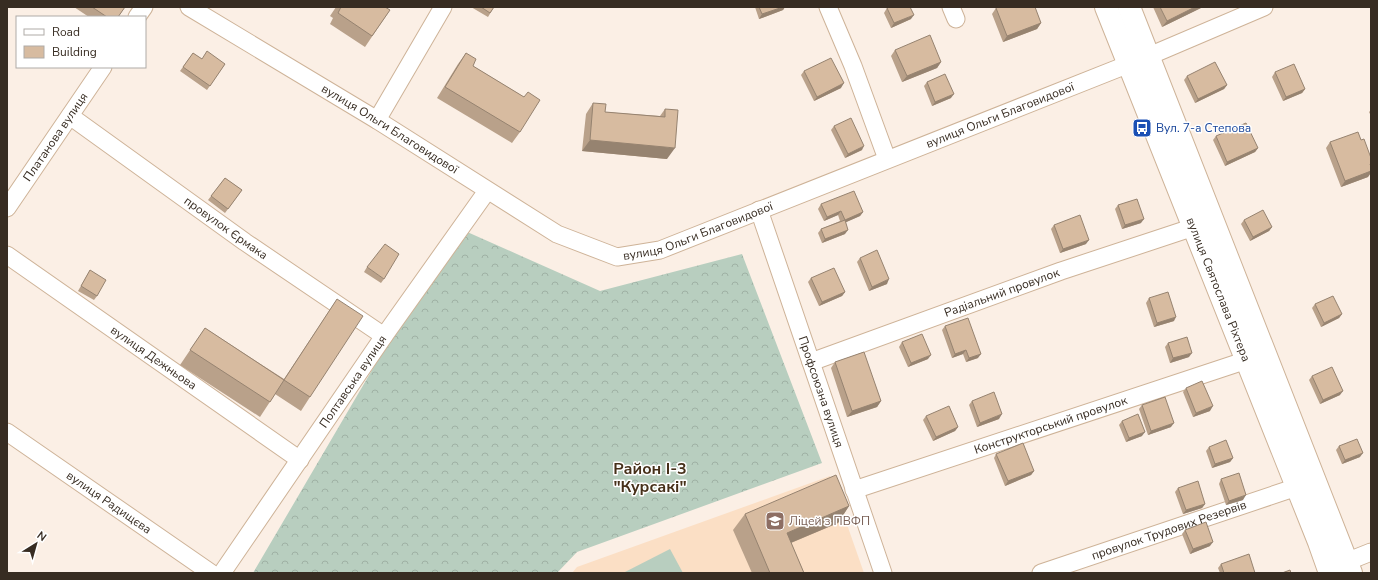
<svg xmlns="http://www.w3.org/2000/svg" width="1378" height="580" font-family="'Nunito Sans',sans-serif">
<defs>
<pattern id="forest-crowns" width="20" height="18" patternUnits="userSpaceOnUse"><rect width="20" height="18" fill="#b8cebf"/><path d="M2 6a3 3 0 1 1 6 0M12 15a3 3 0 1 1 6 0" fill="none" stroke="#9fb1a4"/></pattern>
</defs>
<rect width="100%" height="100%" fill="#fbefe5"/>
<path fill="#fbdfc5" d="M830 476 864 573H572L577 567Z"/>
<path fill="url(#forest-crowns)" d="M456 227 600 291 742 254 822 463 577 552 557 573H253Z"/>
<path fill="#b8cebf" d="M670 549 683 573H623Z"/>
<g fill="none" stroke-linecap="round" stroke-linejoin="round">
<g stroke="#ceb398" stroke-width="19">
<g id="minor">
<path id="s1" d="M189 7 377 120 557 234 617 257 660 250 1129 64"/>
<path d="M828 7 853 66 887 159"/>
<path d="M951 7 956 19"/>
<path d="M137 17 144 7"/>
<path d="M1149 56 1264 7"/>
<path id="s2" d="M70 116 245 242 384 336"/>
<path d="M377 120 443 7"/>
<path id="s3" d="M7 208 103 67"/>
<path id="s4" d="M759 210 883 573"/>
<path id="s5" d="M7 255 300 460"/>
<path id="s6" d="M811 362 1061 271 1194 227"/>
<path id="s7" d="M7 432 211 573"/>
<path id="s8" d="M854 490 1247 360"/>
<path d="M1336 566 1371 552"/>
<path id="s9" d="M222 573 384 336 487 191"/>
<path id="s10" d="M1041 573 1297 487"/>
</g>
</g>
<g stroke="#ceb398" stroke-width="24">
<g id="major">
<path id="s11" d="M1106 7 1319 542 1330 573"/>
<path d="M1129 7 1351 573"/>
</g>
</g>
<use href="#minor" stroke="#fff" stroke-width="17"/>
<use href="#major" stroke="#fff" stroke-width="22"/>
</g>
<path fill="#b9a18a" d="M74 7H125L118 17H89Z
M336 7H385L390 10 365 47 330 24 333 18 330 16Z
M471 7H494L488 17Z
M755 7H785L783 10 759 19Z
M1153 7H1203L1162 27Z
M887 8 911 19 891 28 884 13Z
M996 8 1041 23 1037 29 1003 42 992 14Z
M895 50 941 62 937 68 902 82 891 56Z
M193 53 202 59 225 64 207 90 180 71Z
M466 53 473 66 524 97 520 132 512 143 437 98 458 64Z
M804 71 841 88 814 101 801 75Z
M1275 72 1305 89 1302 93 1283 101 1272 77Z
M1187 76 1227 85 1224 89 1195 103 1184 80Z
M927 82 951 98 932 106 924 86Z
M593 103 605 112 660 116 665 109 667 159 582 151 586 114Z
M1371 110V116L1369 112Z
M834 126 862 150 845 158 831 130Z
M1216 136 1258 148 1255 152 1225 166 1213 140Z
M1330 142 1371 166 1368 177 1341 187 1326 148Z
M225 178 242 190 225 213 208 200Z
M821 204 863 212 860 216 846 222 845 234 822 243 818 233 821 229 840 221 838 215 824 221 818 209Z
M1118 205 1141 223 1122 229 1115 209Z
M1244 220 1272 227 1269 231 1250 241 1241 224Z
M1054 225 1086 244 1060 253 1051 229Z
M860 258 887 284 869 291 857 262Z
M367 267 384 279 381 283 364 272Z
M90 270 97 296 94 300 78 291Z
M811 278 845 292 842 296 819 306 808 282Z
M1149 298 1174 321 1154 327 1146 303Z
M337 299 310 397 301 411 275 394 260 417 180 365 205 328 284 379Z
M1315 304 1342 314 1339 318 1321 327 1312 308Z
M945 326 978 358 966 362 963 354 952 358 942 330Z
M902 342 928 359 908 367 899 347Z
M1168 343 1189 357 1170 363 1165 347Z
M835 362 881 401 877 407 847 417 831 368Z
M1312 376 1340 395 1320 404 1309 380Z
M1186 388 1210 411 1193 417 1183 392Z
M972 401 999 419 977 427 969 405Z
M1142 405 1171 427 1148 435 1139 409Z
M926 416 958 427 955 431 933 441 923 420Z
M1122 421 1142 436 1126 442 1119 425Z
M1339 446 1360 457 1342 464 1336 450Z
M1209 447 1233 458 1230 462 1212 468 1206 451Z
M996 454 1034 471 1031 475 1005 486 994 458Z
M1221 479 1243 500 1226 505 1219 484Z
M1178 488 1205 504 1202 508 1183 514 1175 492Z
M849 506 838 523 791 543 804 573H752L733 530 745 514Z
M1185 530 1210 546 1190 554 1182 534Z
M1221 564 1255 573H1220L1218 568Z"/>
<path fill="#968370" d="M783 7H785L783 10 759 19 762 14Z
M1195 7H1203L1162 27 1167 21Z
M914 15 911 19 891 28 894 23Z
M1041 23 1037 29 1003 42 1007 36Z
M941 62 937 68 902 82 907 76Z
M844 83 841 88 814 101 817 97Z
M1227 85 1224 89 1195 103 1198 99Z
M1305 89 1302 93 1283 101 1286 97Z
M954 94 951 98 932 106 935 102Z
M590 140 675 148 667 159 582 151Z
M864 146 862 150 845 158 848 154Z
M1258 148 1255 152 1225 166 1227 162Z
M1371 171V173L1368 177 1341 187 1345 181Z
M841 211 838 215 824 221 827 217Z
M863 212 860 216 842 224 845 220Z
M1144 219 1141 223 1122 229 1125 225Z
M1272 227 1269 231 1250 241 1253 237Z
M848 230 845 234 822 243 825 239Z
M1089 240 1086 244 1060 253 1063 249Z
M889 279 887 284 869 291 872 287Z
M845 292 842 296 819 306 822 302Z
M1342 314 1339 318 1321 327 1324 323Z
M1176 317 1174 321 1154 327 1157 323Z
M966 350 963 354 952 358 955 354Z
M1192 353 1189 357 1170 363 1173 358Z
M981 354 978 358 966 362 969 358Z
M931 355 928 359 908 367 911 363Z
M1343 391 1340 395 1320 404 1323 400Z
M881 401 877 407 847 417 852 411Z
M1213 406 1210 411 1193 417 1196 413Z
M1002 414 999 419 977 427 980 423Z
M1174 423 1171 427 1148 435 1151 431Z
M958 427 955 431 933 441 936 437Z
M1145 432 1142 436 1126 442 1129 438Z
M1363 453 1360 457 1342 464 1345 460Z
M1233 458 1230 462 1212 468 1215 464Z
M1034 471 1031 475 1005 486 1008 481Z
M1246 495 1243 500 1226 505 1229 501Z
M1205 504 1202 508 1183 514 1186 510Z
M849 506 838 523 776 549 787 533Z
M1213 542 1210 546 1190 554 1193 549Z"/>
<path fill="#d7bba0" stroke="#968370" d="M92 7H125L118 17H107Z
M340 7H385L390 10 372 36 338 13 341 7Z
M481 7H494L490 13Z
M759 7H783L762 14Z
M890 7H910L914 15 894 23 887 8Z
M997 7H1035L1041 23 1007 36 996 8Z
M1160 7H1195L1167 21Z
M930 35 941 62 907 76 895 50Z
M207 51 225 64 210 86 183 67 193 53 202 59Z
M466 53 476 59 473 66 524 97 528 92 540 100 520 132 445 87Z
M831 58 844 83 817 97 804 71Z
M1215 62 1227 85 1198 99 1187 76Z
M1294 64 1305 89 1286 97 1275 72Z
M945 74 954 94 935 102 927 82Z
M593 103 606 104 605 112 665 117V109L678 110 675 148 590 140Z
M851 118 864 146 848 154 834 126Z
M1246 123 1258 148 1227 162 1216 136Z
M1358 132 1361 140 1364 139 1371 158V163L1370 164 1371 167V171L1345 181 1330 142Z
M225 178 242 190 228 209 211 196Z
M854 191 863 212 845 220 848 230 825 239 821 229 845 220 841 211 827 217 821 204Z
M1137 199 1144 219 1125 225 1118 205Z
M1263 210 1272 227 1253 237 1244 220Z
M1080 215 1089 240 1063 249 1054 225Z
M385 244 399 254 384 279 367 267Z
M877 250 889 279 872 287 860 258Z
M834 268 845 292 822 302 811 278Z
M90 270 106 280 97 296 81 286Z
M1168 292 1176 317 1157 323 1149 298Z
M1333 296 1342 314 1324 323 1315 304Z
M337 299 363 316 310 397 284 380Z
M968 318 981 354 969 358 966 350 955 354 945 326Z
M205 328 284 380 270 402 190 350Z
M922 334 931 355 911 363 902 342Z
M1187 337 1192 353 1173 358 1168 343Z
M864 352 881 401 852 411 835 362Z
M1332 367 1343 391 1323 400 1312 376Z
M1202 381 1213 406 1196 413 1186 388Z
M994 392 1002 414 980 423 972 401Z
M1165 397 1174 423 1151 431 1142 405Z
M949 406 958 427 936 437 926 416Z
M1138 414 1145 432 1129 438 1122 421Z
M1357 439 1363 453 1345 460 1339 446Z
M1226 440 1233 458 1215 464 1209 447Z
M1023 443 1034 471 1008 481 996 454Z
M1239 473 1246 495 1229 501 1221 479Z
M836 475 849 506 787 533 804 573H770L745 514Z
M1198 481 1205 504 1186 510 1178 488Z
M1206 522 1213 542 1193 549 1185 530Z
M1249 554 1255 573H1224L1221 564Z
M1290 570 1291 573H1282Z"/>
<defs>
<g id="bus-square" transform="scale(1)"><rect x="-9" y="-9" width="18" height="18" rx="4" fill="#1a4fb4" stroke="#fff"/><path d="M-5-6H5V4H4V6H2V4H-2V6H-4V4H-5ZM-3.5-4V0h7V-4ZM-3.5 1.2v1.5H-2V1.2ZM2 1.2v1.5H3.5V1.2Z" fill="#fff"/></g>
<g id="school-square" transform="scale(1)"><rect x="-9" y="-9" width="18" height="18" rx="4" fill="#8d6e63" stroke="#fff"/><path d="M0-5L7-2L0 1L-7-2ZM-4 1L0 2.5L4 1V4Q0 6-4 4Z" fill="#fff"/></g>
</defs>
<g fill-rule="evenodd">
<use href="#bus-square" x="1142" y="128"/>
<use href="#school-square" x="775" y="521"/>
</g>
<g text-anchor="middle" stroke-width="3" stroke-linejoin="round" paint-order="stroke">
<g font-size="12" fill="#372c22" stroke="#fff">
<text dy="4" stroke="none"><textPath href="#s1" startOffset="906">вулиця Ольги Благовидової</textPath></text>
<text dy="4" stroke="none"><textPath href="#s1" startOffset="235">вулиця Ольги Благовидової</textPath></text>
<text dy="4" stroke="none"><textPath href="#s3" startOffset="86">Платанова вулиця</textPath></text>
<text dy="4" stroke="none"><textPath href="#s2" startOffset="192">провулок Єрмака</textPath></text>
<text dy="4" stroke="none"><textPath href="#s1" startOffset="582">вулиця Ольги Благовидової</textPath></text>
<text dy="4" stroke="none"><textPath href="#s11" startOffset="304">вулиця Святослава Ріхтера</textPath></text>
<text dy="4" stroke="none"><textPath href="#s6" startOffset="203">Радіальний провулок</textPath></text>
<text dy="4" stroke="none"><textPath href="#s5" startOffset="179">вулиця Дежньова</textPath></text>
<text dy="4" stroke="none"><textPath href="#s9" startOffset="232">Полтавська вулиця</textPath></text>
<text dy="4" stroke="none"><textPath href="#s4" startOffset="192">Профсоюзна вулиця</textPath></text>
<text dy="4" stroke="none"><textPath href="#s8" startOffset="207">Конструкторський провулок</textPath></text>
<text dy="4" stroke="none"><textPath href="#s7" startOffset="124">вулиця Радищєва</textPath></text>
<text dy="4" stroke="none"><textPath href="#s10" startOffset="135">провулок Трудових Резервів</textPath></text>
</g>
<g font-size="12" fill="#164399" stroke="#fff" text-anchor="start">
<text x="1156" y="132">Вул. 7-а Степова</text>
</g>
<g font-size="12" fill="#785e54" stroke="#fff" text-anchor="start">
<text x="789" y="525">Ліцей з ПВФП</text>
</g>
<g font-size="16" font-weight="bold" fill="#463019" stroke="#fff">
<text x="650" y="474">Район І-3<tspan x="650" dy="18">"Курсакі"</tspan></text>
</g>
</g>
<rect width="1378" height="580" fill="none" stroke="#372c22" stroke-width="16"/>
<rect x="16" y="16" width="130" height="52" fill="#ffffff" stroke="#afaba7"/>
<rect x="24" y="29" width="20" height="6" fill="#ffffff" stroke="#afaba7"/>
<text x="52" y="36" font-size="12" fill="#372c22">Road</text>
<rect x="24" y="46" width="20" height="12" fill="#d7bba0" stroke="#afaba7"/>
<text x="52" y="56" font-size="12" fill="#372c22">Building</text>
<g transform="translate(36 544) rotate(37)" stroke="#ffffff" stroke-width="3" paint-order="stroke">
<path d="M0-3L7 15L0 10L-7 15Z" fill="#372c22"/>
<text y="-6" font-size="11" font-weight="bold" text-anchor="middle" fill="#372c22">N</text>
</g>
</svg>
